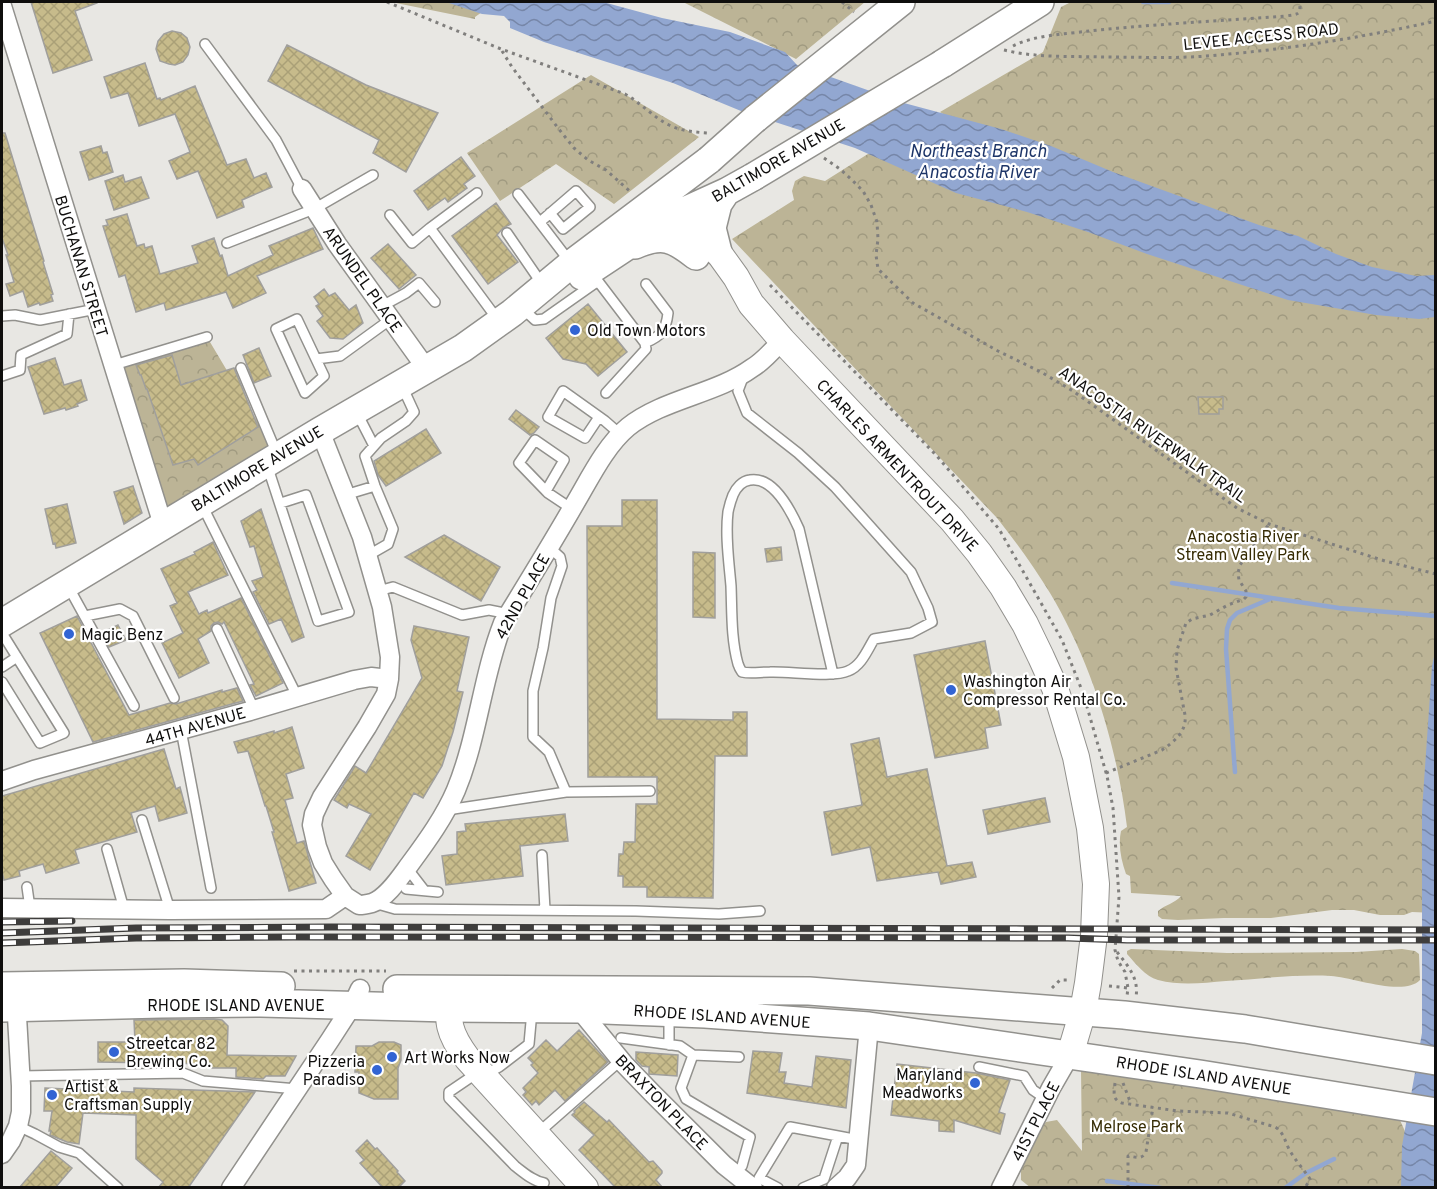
<svg xmlns="http://www.w3.org/2000/svg" width="1437" height="1189" font-family="Overpass,sans-serif">
<defs>
<pattern id="forest-crowns" width="20" height="18" patternUnits="userSpaceOnUse" patternTransform="scale(1.5)"><rect width="20" height="18" fill="#bcb496"/><path d="M2 6a3 3 0 1 1 6 0M12 15a3 3 0 1 1 6 0" fill="none" stroke="#a09a80"/></pattern>
<pattern id="water-waves" width="16" height="10" patternUnits="userSpaceOnUse" patternTransform="scale(1.5)"><rect width="16" height="10" fill="#92a7d1"/><path d="M0 5q4-4 8 0t8 0" fill="none" stroke="#7686a8"/></pattern>
<pattern id="building-cross-hatch" width="8" height="8" patternUnits="userSpaceOnUse" patternTransform="scale(1.5)"><rect width="8" height="8" fill="#c7bb8b"/><path d="M0 0l8 8M0 8l8-8" fill="none" stroke="#aaa077"/></pattern>
</defs>
<rect width="100%" height="100%" fill="#e8e7e3"/>
<path fill="url(#forest-crowns)" d="M391 2H496L475 17V19Z
M683 2H865L796 59Z
M1071 2H1435V913L1412 912 1404 915H1380L1354 910H1332L1271 918H1224L1178 920 1162 919 1158 916V911C1165 905 1175 903 1181 896L1131 893 1130 876 1126 874C1121 860 1118 845 1121 831L1127 827C1117 747 1092 663 1050 593 1034 567 1016 542 997 518L732 239 794 200 792 191 795 181 804 176 825 181 871 152 943 114 940 112 1043 52 1061 7Z
M591 75 699 137 614 204 556 164 500 201 467 153Z
M207 337 278 456 163 525 114 365Z
M1131 949 1227 953 1356 952 1402 949 1415 951 1419 954 1420 980C1404 997 1352 977 1331 976 1298 974 1259 979 1226 981 1203 983 1181 986 1158 980 1145 976 1136 964 1127 954V951Z
M1081 1070 1399 1118 1430 1187 1031 1188 1021 1180V1168L1039 1129 1046 1122 1057 1120 1082 1151Z"/>
<path fill="url(#water-waves)" d="M446 2H603L662 18 730 32 785 52 797 65 904 103 1001 129 1051 146 1113 172 1259 225 1298 236 1336 254 1372 267 1416 276 1435 275V317L1419 319 1376 315 1288 300 1147 254 1088 232 1027 212 956 193 855 148 741 111 673 83 544 42 510 28V22L504 16 482 14Z
M1435 652V1187L1401 1188 1402 1146 1422 1033V811L1432 666Z"/>
<g fill="none" stroke-linecap="round" stroke-linejoin="round">
<path stroke="#92a7d1" stroke-width="4.5" d="M1143 2H1169
M1172 583 1339 608 1436 616
M1235 772 1226 649 1227 629 1230 620 1237 613 1270 599
M1107 1181 1161 1188
M1285 1188 1306 1173 1334 1159"/>
</g>
<path fill="url(#building-cross-hatch)" stroke="#a09f9c" stroke-width="1.5" d="M31 2H97V3L75 11 92 60 53 73Z
M172 31 181 33 187 38 190 47 188 55 183 62 175 65 169 64 160 61 156 49 158 41 164 34Z
M287 45 366 85 438 113 406 172 373 153 379 140 268 81Z
M145 63 157 99 160 98 161 100 195 86 227 165 246 159 254 178 266 173 272 187 242 200 244 207 217 218 198 171 177 179 169 161 190 152 175 114 139 126 128 93 111 98 104 77Z
M2 133H5L44 261 43 262 53 294 51 295 53 301 40 305 39 303 28 307 23 291 10 296 6 284 14 282 6 255H8L2 238Z
M101 146 103 153 107 152 113 172 89 180 80 152Z
M461 157 475 176 464 184 467 188 448 202 445 198 428 210 414 191Z
M123 175 125 182 141 177 149 198 114 210 105 181Z
M496 203 511 224 503 228 497 235 518 262 488 284 452 236Z
M127 214 137 246 144 244 145 248 152 246 160 274 198 263 192 246 214 238 220 256 222 255 228 276 273 255 269 246 313 228 323 249 257 276 266 293 233 308 226 292 166 310 164 303 136 312 125 275 119 277 103 226 108 225 106 220Z
M388 244 416 275 399 289 371 258Z
M324 289 329 296 335 293 349 310 356 305 363 323 343 339 330 338 317 321 323 316 316 306 319 304 314 297Z
M588 304 627 352 598 376 586 364 563 359 546 338Z
M259 348 271 376 254 383 243 355Z
M172 355 181 385 234 368 258 427 198 465 194 459 173 465 147 389H146L141 375H140L136 365Z
M55 358 64 385 81 380 87 400 77 404 78 406 66 410 65 408 44 414 28 367Z
M1198 397H1223V409H1219V414H1199Z
M516 410 539 427 534 433 530 435 509 419Z
M426 429 441 453 386 486 378 475 374 461Z
M133 486 142 513 124 524 114 492Z
M622 500H657V719L733 720V712H747V756H715L713 898 647 897V887H623V876H618L619 854H623L624 842H635L636 804H657V777H588L587 526H622Z
M67 504 76 543 56 548 55 543 53 544 45 509Z
M261 509 304 637 292 642 281 619 269 624 253 592 257 590 252 581 263 577 254 546 250 547 241 521Z
M444 535 500 567 481 601 405 557Z
M213 542 228 575 188 592 199 614 207 610 208 613 241 598 283 683 256 696 250 685 254 684 224 622 222 624 218 622 214 623 211 626V631L198 639 209 663 179 678 162 643 183 633 170 606 177 603 161 569 195 554 194 552Z
M781 547 782 560 767 562 765 549Z
M693 552 715 553V618L693 617Z
M77 616 129 715 170 703 176 704 222 690V692L237 688 243 701 93 742 40 633Z
M118 625 126 640 109 647 101 633Z
M414 626 469 637 457 691 463 692 453 732 442 766 423 798 414 793 370 870 346 856 371 814 349 804 347 808 334 800 355 766 366 773 422 678 411 640Z
M985 641 1001 725 985 728 988 748 935 758 914 655Z
M292 727 304 768 286 774 293 798 285 800 297 843 304 841 316 883 289 891 272 832H274L266 806H265L248 751 238 753 234 742 274 731V733Z
M879 738 887 777 927 769 947 866 972 862 976 877 941 884 938 872 877 881 870 847 832 855 824 812 862 805 851 744Z
M164 749 176 789 180 787 187 813 159 821 155 806 131 813 137 832 75 850 79 863 46 873 43 864 19 871 20 876 4 880 2 872V796Z
M1045 798 1050 822 988 834 983 810Z
M565 814 568 841 520 846 523 876 446 885 442 856 457 854V832L466 831 465 824Z
M214 1019 222 1020 228 1026 227 1055 296 1056 285 1076H266L263 1079 236 1077V1068H211V1064L98 1062V1042H135L134 1020Z
M579 1030 608 1062 565 1101 555 1090 539 1105 536 1101 532 1105 523 1095 526 1092 523 1088 538 1073 531 1065 533 1063 528 1058 546 1040 557 1051Z
M379 1042H394L401 1045V1060L398 1068V1099H374L359 1093V1072H355L356 1046H372Z
M753 1051 782 1053 779 1072H786L784 1083 812 1087 816 1056 851 1060 846 1108 747 1093Z
M636 1052 678 1055 677 1076 649 1074V1067L642 1066 636 1060Z
M897 1064 976 1073 1010 1080 999 1112 1005 1114 1000 1134 954 1120V1132L939 1131V1121L891 1115Z
M45 1088 134 1092V1088L255 1092 188 1188H158L163 1182 136 1159V1115L83 1113 79 1144 67 1142 50 1135 51 1131H49L52 1111H44Z
M584 1102 607 1122 609 1120 649 1162 653 1161 662 1171V1173L656 1180 663 1188H616L579 1150 594 1135 572 1115 575 1112 574 1111Z
M367 1140 375 1149 377 1148 398 1171 397 1172 405 1181 398 1188H383L360 1163 364 1160 356 1151Z
M51 1151 72 1168 55 1188H19Z"/>
<g fill="none" stroke-linecap="round" stroke-linejoin="round">
<g stroke="#92918d" stroke-width="12">
<path id="lane" d="M205 44 276 140 302 189
M477 193 430 228 498 320
M518 194 570 262
M390 215 412 243 430 228
M540 222 576 191 590 207 563 229 550 213
M507 233 542 284
M227 243 314 209 373 175
M591 272 645 343 646 349 606 393
M382 306 406 293 419 283 435 302
M522 308 535 320 544 319 598 281
M2 316 15 315 40 320 96 309
M297 319 324 376 305 393 276 329Z
M645 343C661 336 666 331 668 313L646 284
M316 359 340 356 391 319
M114 365 207 337
M241 368 277 454
M744 375 738 391 747 413 798 453 835 487 911 572 928 608 932 622 911 633 874 639C867 651 861 666 848 671 834 678 788 671 770 672 760 672 751 674 742 672 740 669 739 667 738 664 731 639 732 611 731 586 729 562 725 536 728 512 729 507 731 500 733 495 736 488 742 481 750 480 773 476 791 511 799 529L833 674
M2 376 20 370 21 355 67 334 69 314
M357 413 374 446
M599 417 585 438 548 417 563 391 605 421 621 435
M267 465 318 621 349 612 306 495 281 503
M546 491 564 460 535 440 519 463 546 491 548 493 572 509
M345 495 375 486
M202 505 297 696
M549 547 560 557 562 566 551 598 543 648 533 691V737L549 752 566 792 650 791
M367 556 388 544 393 529 375 486 365 456 381 438 406 421 414 412 402 386
M68 586 134 706
M378 591 393 587 462 615 489 610 509 614
M85 616 120 609 133 616 174 698
M217 629 254 709
M2 633 64 733 40 743 2 682
M2 667 17 657
M181 730 211 888
M447 810 566 792
M142 820 170 910
M107 849 124 909
M542 855 545 910
M407 868 424 890
M27 887 30 908
M406 889 438 892
M374 903 395 909 636 911 719 914 760 911
M669 1014V1045
M621 1038 680 1046 693 1055 739 1057
M693 1055 681 1088 686 1099 750 1137 742 1166
M979 1067 1024 1076 1033 1090 1046 1099
M477 1073 449 1092V1098L515 1166C524 1173 533 1181 544 1183
M484 1075 499 1067 529 1044 532 1011
M21 1076 183 1073 203 1081 297 1089
M18 1126 35 1134 59 1147 79 1153 118 1188
M535 1130 546 1126 621 1060
M778 1188 759 1178 790 1127 859 1140
M803 1188 824 1179 838 1136"/>
</g>
<g stroke="#92918d" stroke-width="21">
<path id="street" d="M2 6 163 525
M302 189 337 244 426 368
M320 431 362 537 382 607 390 657 389 679 386 694 367 727 322 797 314 814 312 825 317 847 323 863 333 879 345 896 359 905C363 905 368 904 372 903 387 898 401 876 410 864 427 841 445 816 456 790 478 737 482 677 503 623 527 584 551 545 574 505 589 480 605 446 628 427 663 399 716 394 752 368 764 361 773 350 782 340
M2 781 34 770 250 711 354 680 371 677 389 679
M2 908 170 910 326 909 345 896
M579 1009 624 1064 652 1093 724 1165 753 1188
M2 1154 11 1141 18 1126 21 1112V1086L16 999
M231 1188 330 1040 352 1006 360 989
M836 1188 847 1178 856 1165 869 1026
M1001 1188 1051 1088 1070 1055"/>
</g>
<g stroke="#92918d" stroke-width="28">
<path id="secondary" d="M671 217 684 222 698 232 718 252 736 277 751 304 782 340 952 520 979 553 1003 587 1025 624 1041 657 1055 688 1076 757 1090 828 1096 884 1094 935 1088 983 1083 1011 1070 1055
M449 989C448 1022 447 1031 467 1058L585 1188"/>
</g>
<g stroke="#92918d" stroke-width="30">
<path id="primary" d="M942 64 1040 2
M755 119 901 2
M635 245C663 233 673 238 696 256
M718 252 712 228 718 204 726 192
M582 276 671 217 726 192 753 177
M2 623 320 431 463 348 512 313 571 264 709 160
M2 986 184 983 281 986
M397 989 809 991 1124 1015 1245 1029 1436 1061
M2 1008 161 1004 261 1003 448 1008 579 1009 705 1014 869 1026 1200 1074 1436 1112"/>
</g>
<path stroke="#807f7d" stroke-width="3" stroke-dasharray="3 4.5" stroke-linecap="butt" d="M387 2 501 49 625 94C641 103 653 117 669 125 681 131 694 132 707 133
M842 2 854 12
M1013 46C1034 35 1066 34 1089 31 1155 24 1221 21 1286 16 1298 14 1302 15 1299 2
M1004 50C1036 58 1071 56 1104 57 1142 57 1180 59 1218 55 1291 49 1364 37 1436 21
M502 51 512 67 558 128 574 148 588 160 606 170 632 193
M824 158 840 169 852 180 863 191 871 205 877 222 878 239 876 255 878 269 913 303 998 351 1041 372 1073 391 1237 508 1269 524 1385 561 1436 574
M770 285 936 455 999 529 1062 640 1083 693 1107 776 1113 808 1119 897 1115 950 1118 961 1125 972 1128 988 1127 996
M1106 773 1162 750C1175 741 1187 731 1185 715L1176 668 1177 650 1186 623 1192 619 1210 615 1228 605 1244 599 1246 597V591L1239 580 1238 573 1240 565 1269 524
M1117 952C1128 966 1139 978 1136 997
M294 971H386
M1109 986 1128 988
M1052 988 1060 980H1069
M1115 1083C1114 1092 1112 1100 1122 1103L1178 1111 1228 1113 1275 1127C1284 1132 1285 1142 1290 1151 1296 1161 1304 1170 1310 1179L1305 1188
M1123 1083 1131 1104
M1128 1188V1156C1136 1157 1142 1160 1146 1152L1153 1107"/>
<use href="#lane" stroke="#fff" stroke-width="9"/>
<use href="#street" stroke="#fff" stroke-width="18"/>
<use href="#secondary" stroke="#fff" stroke-width="26"/>
<use href="#primary" stroke="#fff" stroke-width="27"/>
<g stroke="#3e3d3c" stroke-width="7">
<path id="rail" d="M2 922 72 921
M2 933 136 928 332 927 1436 930
M2 943 136 938 293 937 1068 938 1127 940H1436"/>
</g>
<use href="#rail" stroke="#fff" stroke-width="4.5" stroke-dasharray="14" stroke-linecap="butt"/>
<g stroke="#92918d" stroke-width="30" stroke-linecap="butt">
<path id="primary-bridge" d="M709 160 755 119
M753 177 942 64"/>
</g>
<use href="#primary-bridge" stroke="#fff" stroke-width="27"/>
</g>
<g fill="#3264d3" stroke="#fff" stroke-width="2">
<circle cx="575" cy="330" r="6"/>
<circle cx="69" cy="634" r="6"/>
<circle cx="951" cy="690" r="6"/>
<circle cx="114" cy="1052" r="6"/>
<circle cx="392" cy="1057" r="6"/>
<circle cx="377" cy="1070" r="6"/>
<circle cx="975" cy="1083" r="6"/>
<circle cx="52" cy="1095" r="6"/>
</g>
<g text-anchor="middle" stroke-width="4.5" stroke-linejoin="round" paint-order="stroke">
<g font-size="16" fill="#0f0e0d" stroke="#fff">
<text transform="translate(1261 36) rotate(-6)" y="6">LEVEE ACCESS ROAD</text>
<text transform="translate(778 160) rotate(-30)" y="6">BALTIMORE AVENUE</text>
<text transform="translate(82 266) rotate(73)" y="6">BUCHANAN STREET</text>
<text transform="translate(363 279) rotate(55)" y="6">ARUNDEL PLACE</text>
<text transform="translate(1153 434) rotate(35)" y="6">ANACOSTIA RIVERWALK TRAIL</text>
<text transform="translate(898 465) rotate(47)" y="6">CHARLES ARMENTROUT DRIVE</text>
<text transform="translate(257 468) rotate(-31)" y="6">BALTIMORE AVENUE</text>
<text transform="translate(522 596) rotate(-61)" y="6">42ND PLACE</text>
<text transform="translate(195 726) rotate(-16)" y="6">44TH AVENUE</text>
<text x="236" y="1011">RHODE ISLAND AVENUE</text>
<text transform="translate(722 1016) rotate(4)" y="6">RHODE ISLAND AVENUE</text>
<text transform="translate(1204 1075) rotate(9)" y="6">RHODE ISLAND AVENUE</text>
<text transform="translate(662 1102) rotate(46)" y="6">BRAXTON PLACE</text>
<text transform="translate(1035 1121) rotate(-63)" y="6">41ST PLACE</text>
</g>
<g font-size="16" fill="#0f0e0d" stroke="#fff" text-anchor="start">
<text x="587" y="336">Old Town Motors</text>
<text x="81" y="640">Magic Benz</text>
<text x="963" y="687">Washington Air<tspan x="963" dy="18">Compressor Rental Co.</tspan></text>
<text x="126" y="1049">Streetcar 82<tspan x="126" dy="18">Brewing Co.</tspan></text>
<text x="404" y="1063">Art Works Now</text>
<text x="365" y="1067" text-anchor="end">Pizzeria<tspan x="365" dy="18">Paradiso</tspan></text>
<text x="963" y="1080" text-anchor="end">Maryland<tspan x="963" dy="18">Meadworks</tspan></text>
<text x="64" y="1092">Artist &amp;<tspan x="64" dy="18">Craftsman Supply</tspan></text>
</g>
<g font-size="16" fill="#362c04" stroke="#fff">
<text x="1243" y="542">Anacostia River<tspan x="1243" dy="18">Stream Valley Park</tspan></text>
<text x="1137" y="1132">Melrose Park</text>
</g>
<g font-size="18" font-style="italic" fill="#1d3568" stroke="#fff">
<text x="978" y="157">Northeast Branch<tspan x="978" dy="21">Anacostia River</tspan></text>
</g>
</g>
<rect width="1437" height="1189" fill="none" stroke="#0f0e0d" stroke-width="6"/>
</svg>
